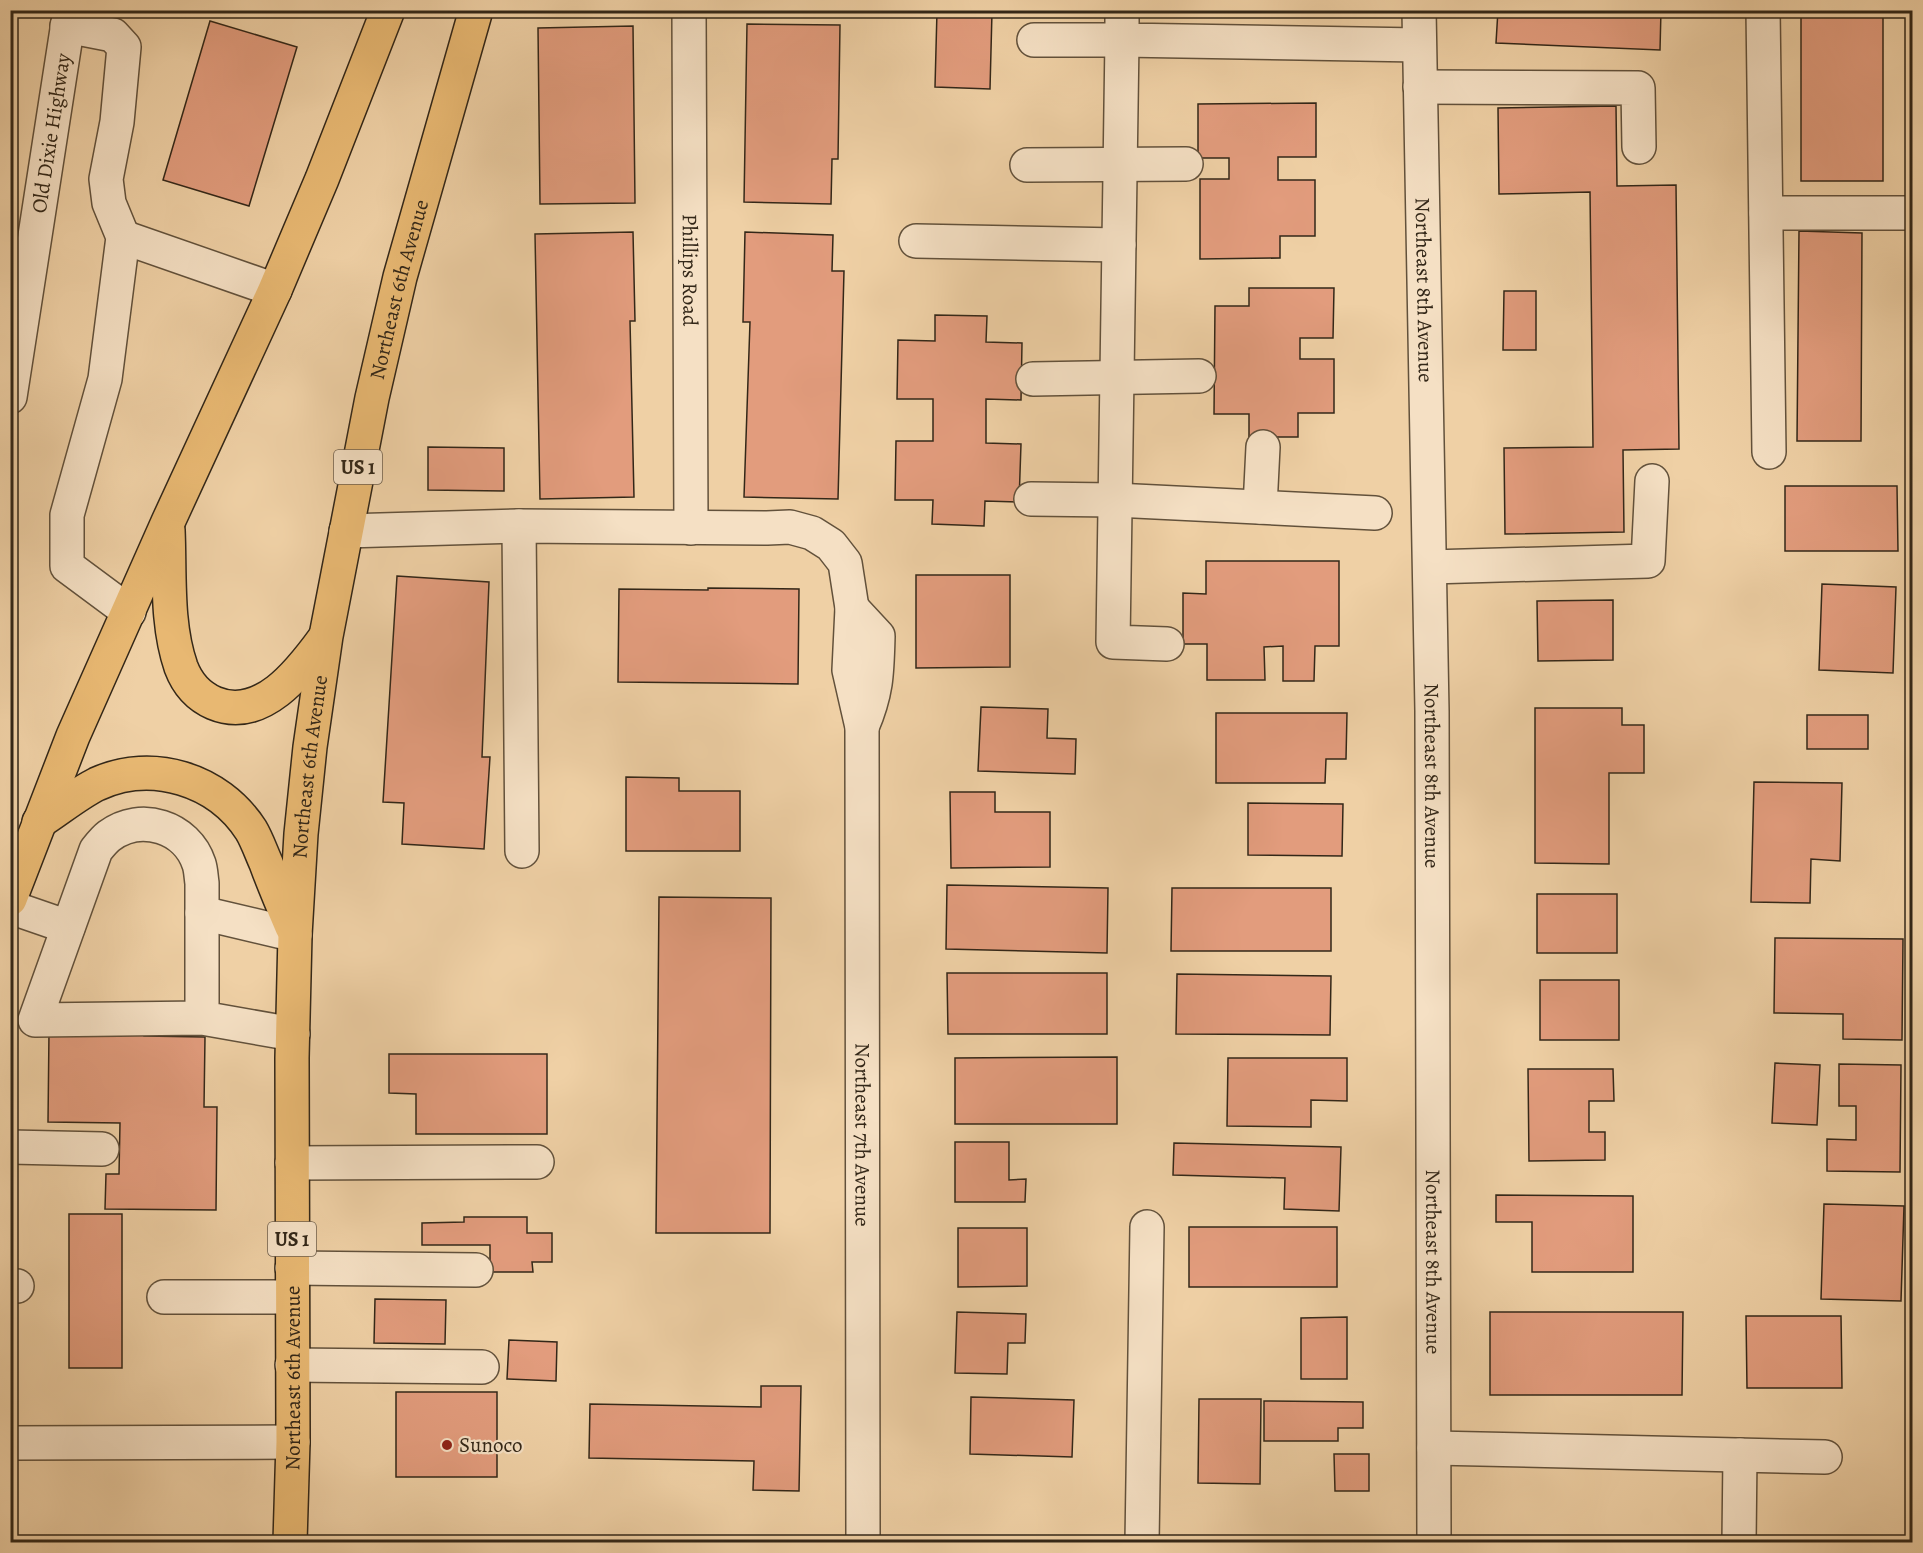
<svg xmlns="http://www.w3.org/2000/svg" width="1923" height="1553" font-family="Alegreya,serif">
<rect width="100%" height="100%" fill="#efd0a5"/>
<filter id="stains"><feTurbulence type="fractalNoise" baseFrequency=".00333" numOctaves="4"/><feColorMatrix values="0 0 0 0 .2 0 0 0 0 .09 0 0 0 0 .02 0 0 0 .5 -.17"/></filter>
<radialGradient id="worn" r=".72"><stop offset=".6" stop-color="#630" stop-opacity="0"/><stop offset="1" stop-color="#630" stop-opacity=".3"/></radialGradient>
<path fill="#e29c7d" stroke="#332718" stroke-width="1.5" d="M1498 10H1661L1660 50 1496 43Z
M1801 10H1883V181H1801Z
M937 11 992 12 990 89 935 87Z
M210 21 297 47 249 206 163 180Z
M747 24 840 25 838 159H832L831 204 744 202Z
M633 26 635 203 540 204 538 28Z
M1316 103V157H1278V180H1315V236H1280V258L1200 259V179H1229V158H1198V104Z
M1616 106 1617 186 1676 185 1679 449 1623 450 1624 532 1505 534 1504 448 1593 447 1590 192 1499 194 1498 108Z
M1799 231 1862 233 1861 441H1797Z
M633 232 635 321H630L634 497 540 499 535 234Z
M745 232 833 235 832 271H844L838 499 744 497 750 322H743Z
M1249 288H1334L1333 338H1300V359H1334V413H1298V437H1249V414H1214L1215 306H1249Z
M1504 291H1536V350H1503Z
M935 315 987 316 986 342 1022 343 1021 400 986 399V443L1021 444 1019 502 985 501 984 526 932 524 933 500H895L896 441H933V399H897L898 340 935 341Z
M428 447 504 448V491L428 490Z
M1785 486H1897L1898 551H1785Z
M1206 561H1339V646H1315L1314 681H1283V646L1264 647 1265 680H1207V644H1183V593L1206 594Z
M916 575H1010V667L916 668Z
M397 576 489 582 482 757H490L484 849 402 844 404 803 383 802Z
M1822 584 1896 587 1893 673 1819 670Z
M708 588 799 589 798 684 618 682 619 589 708 590Z
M1613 600V660L1538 661 1537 601Z
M981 707 1048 709 1047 738 1076 739 1075 774 978 771Z
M1535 708H1622V725H1644V773H1609V864L1535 863Z
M1216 713H1347L1346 759H1326L1325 783H1216Z
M1807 715H1868V749H1807Z
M626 777 679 778V791H740V851H626Z
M1754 782 1842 783 1840 861 1811 859 1810 903 1751 902Z
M950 792H995V812H1050V867L951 868Z
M1248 803 1343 804 1342 856 1248 855Z
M947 885 1108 888 1107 953 946 949Z
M1172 888H1331V951H1171Z
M1537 894H1617V953H1537Z
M659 897 771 898 770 1233H656Z
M1775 938 1903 939 1902 1040 1843 1039V1014L1774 1013Z
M947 973H1107V1034H948Z
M1177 974 1331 976 1330 1035 1176 1034Z
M1540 980H1619V1040H1540Z
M145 1021 144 1036 205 1037 204 1107H217L216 1210 105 1209 106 1174H119L120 1123 48 1122 49 1032Z
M389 1054H547V1134H416V1094L389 1093Z
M1117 1057V1124H955V1058Z
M1228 1058H1347V1101L1311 1100V1127L1227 1126Z
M1775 1063 1820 1065 1817 1125 1772 1123Z
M1839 1064 1901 1065 1900 1172 1827 1171V1139L1856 1140V1106H1839Z
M1528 1069H1613L1614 1101H1589V1132H1605V1160L1529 1161Z
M955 1142H1009V1180L1026 1179 1025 1202H955Z
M1174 1143 1341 1147 1339 1211 1284 1209 1285 1178 1173 1175Z
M1496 1195 1633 1196V1272H1532V1222H1496Z
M1824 1204 1904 1206 1901 1301 1821 1299Z
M69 1214H122V1368H69Z
M464 1217H527V1233H552V1262H532L533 1272H490V1245H422V1223L464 1222Z
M1189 1227H1337V1287H1189Z
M958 1228H1027V1286L958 1287Z
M375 1299 446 1300 445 1344 374 1343Z
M957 1312 1026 1314 1025 1343H1008L1007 1374 955 1373Z
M1490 1312H1683L1682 1395H1490Z
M1746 1316H1841L1842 1388H1747Z
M1347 1317V1379H1301V1318Z
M509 1340 557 1342 556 1381 507 1379Z
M761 1386H801L799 1491 753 1490 754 1461 589 1458 590 1404 761 1407Z
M396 1392H497V1477H396Z
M971 1397 1074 1400 1072 1457 970 1454Z
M1199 1399H1261L1260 1484 1198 1483Z
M1264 1401 1363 1402V1428H1338V1441H1264Z
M1334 1454H1369V1491H1335Z"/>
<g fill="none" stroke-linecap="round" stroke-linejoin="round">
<g stroke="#62513b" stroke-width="36">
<g id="minor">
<path id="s1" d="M689 10 691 528"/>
<path d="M1122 10V40L1419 45"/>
<path id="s2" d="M1419 10 1432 711 1434 1542"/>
<path d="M1763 10 1769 452"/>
<path d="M67 26 113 35 124 47 117 122 106 179 109 203 123 237 105 379 67 515V566L129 612"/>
<path d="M1034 40H1122L1113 642 1167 644"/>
<path d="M1420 87 1638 88 1639 147"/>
<path d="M1027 165 1186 164"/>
<path d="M1766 213H1912"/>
<path d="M123 237 275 290"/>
<path d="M916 241 1119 245"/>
<path d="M1033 379 1199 376"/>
<path id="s3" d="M10 397 70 10"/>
<path d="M1031 499 1115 500 1375 513"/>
<path d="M1260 507 1263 447"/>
<path d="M519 526 522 851"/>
<path id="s4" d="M346 531 519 526 767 528 790 527 812 533 831 545 845 563 852 608 849 670 862 727 863 1542"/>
<path d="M1430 567 1648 561 1652 481"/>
<path d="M852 608 878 636C877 673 877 692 862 727"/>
<path d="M10 907 68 927"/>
<path d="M202 913 295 935"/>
<path d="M202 1018V883C201 877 201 870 199 864 187 827 141 812 109 836 105 839 100 845 96 850L35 1020 202 1018 293 1034"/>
<path d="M10 1147 102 1149"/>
<path d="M292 1163 537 1162"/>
<path d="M292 1268 476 1270"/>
<path d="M10 1286H17"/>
<path d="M164 1297H292"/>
<path d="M292 1365 482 1367"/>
<path d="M10 1443 293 1442"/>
<path d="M1434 1448 1825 1457"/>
<path d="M1142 1542 1147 1227"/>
<path d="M1739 1542 1740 1455"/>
</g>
</g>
<g stroke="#332718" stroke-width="36">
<g id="major">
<path d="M168 530C170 574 166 624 181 667 187 683 198 696 214 703 261 723 300 672 324 639"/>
<path d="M39 822C58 810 77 794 97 784 152 759 218 779 251 830 257 840 261 852 266 863 274 885 283 906 292 927"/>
<path d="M10 899 73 736 168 522 275 290 322 179 388 10"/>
<path id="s5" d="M290 1542 293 1442 292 1058 295 935 301 834 310 747 326 636 372 398 400 277 476 10"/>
</g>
</g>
<use href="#minor" stroke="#f5e0c4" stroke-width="33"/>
<use href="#major" stroke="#e8b872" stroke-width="33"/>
</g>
<circle fill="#8f2418" stroke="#f5e0c4" stroke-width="2" cx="447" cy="1445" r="6"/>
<g text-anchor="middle" stroke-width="4.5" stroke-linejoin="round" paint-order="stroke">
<g fill="#f5e0c4" stroke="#6d5e4c" stroke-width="1.5">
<rect x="334" y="450" width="48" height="34" rx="4.5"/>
<rect x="268" y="1222" width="48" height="34" rx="4.5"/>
</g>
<g font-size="20" font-weight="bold" fill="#332718">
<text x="358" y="474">US 1</text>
<text x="292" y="1246">US 1</text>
</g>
<g font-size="21" fill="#332718" stroke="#f5e0c4">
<text dy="7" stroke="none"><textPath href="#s3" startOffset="267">Old Dixie Highway</textPath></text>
<text dy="7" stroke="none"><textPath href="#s1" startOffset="260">Phillips Road</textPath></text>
<text dy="7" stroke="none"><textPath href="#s5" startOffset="1262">Northeast 6th Avenue</textPath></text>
<text dy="7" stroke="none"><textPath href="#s2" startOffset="280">Northeast 8th Avenue</textPath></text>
<text dy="7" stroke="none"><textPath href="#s5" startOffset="776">Northeast 6th Avenue</textPath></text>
<text dy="7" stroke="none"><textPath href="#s2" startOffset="766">Northeast 8th Avenue</textPath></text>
<text dy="7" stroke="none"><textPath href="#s4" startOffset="1086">Northeast 7th Avenue</textPath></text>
<text dy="7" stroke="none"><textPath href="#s2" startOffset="1252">Northeast 8th Avenue</textPath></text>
<text dy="7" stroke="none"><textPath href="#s5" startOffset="164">Northeast 6th Avenue</textPath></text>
</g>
<g font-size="21" fill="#332718" stroke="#f5e0c4" text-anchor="start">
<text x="459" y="1452">Sunoco</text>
</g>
</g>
<rect width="1923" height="1553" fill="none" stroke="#efd0a5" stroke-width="36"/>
<rect x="12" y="12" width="1899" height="1529" fill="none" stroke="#332718" stroke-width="3"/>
<rect x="18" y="18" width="1887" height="1517" fill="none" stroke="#332718" stroke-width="1.5"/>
<rect width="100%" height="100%" filter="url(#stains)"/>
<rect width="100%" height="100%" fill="url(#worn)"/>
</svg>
